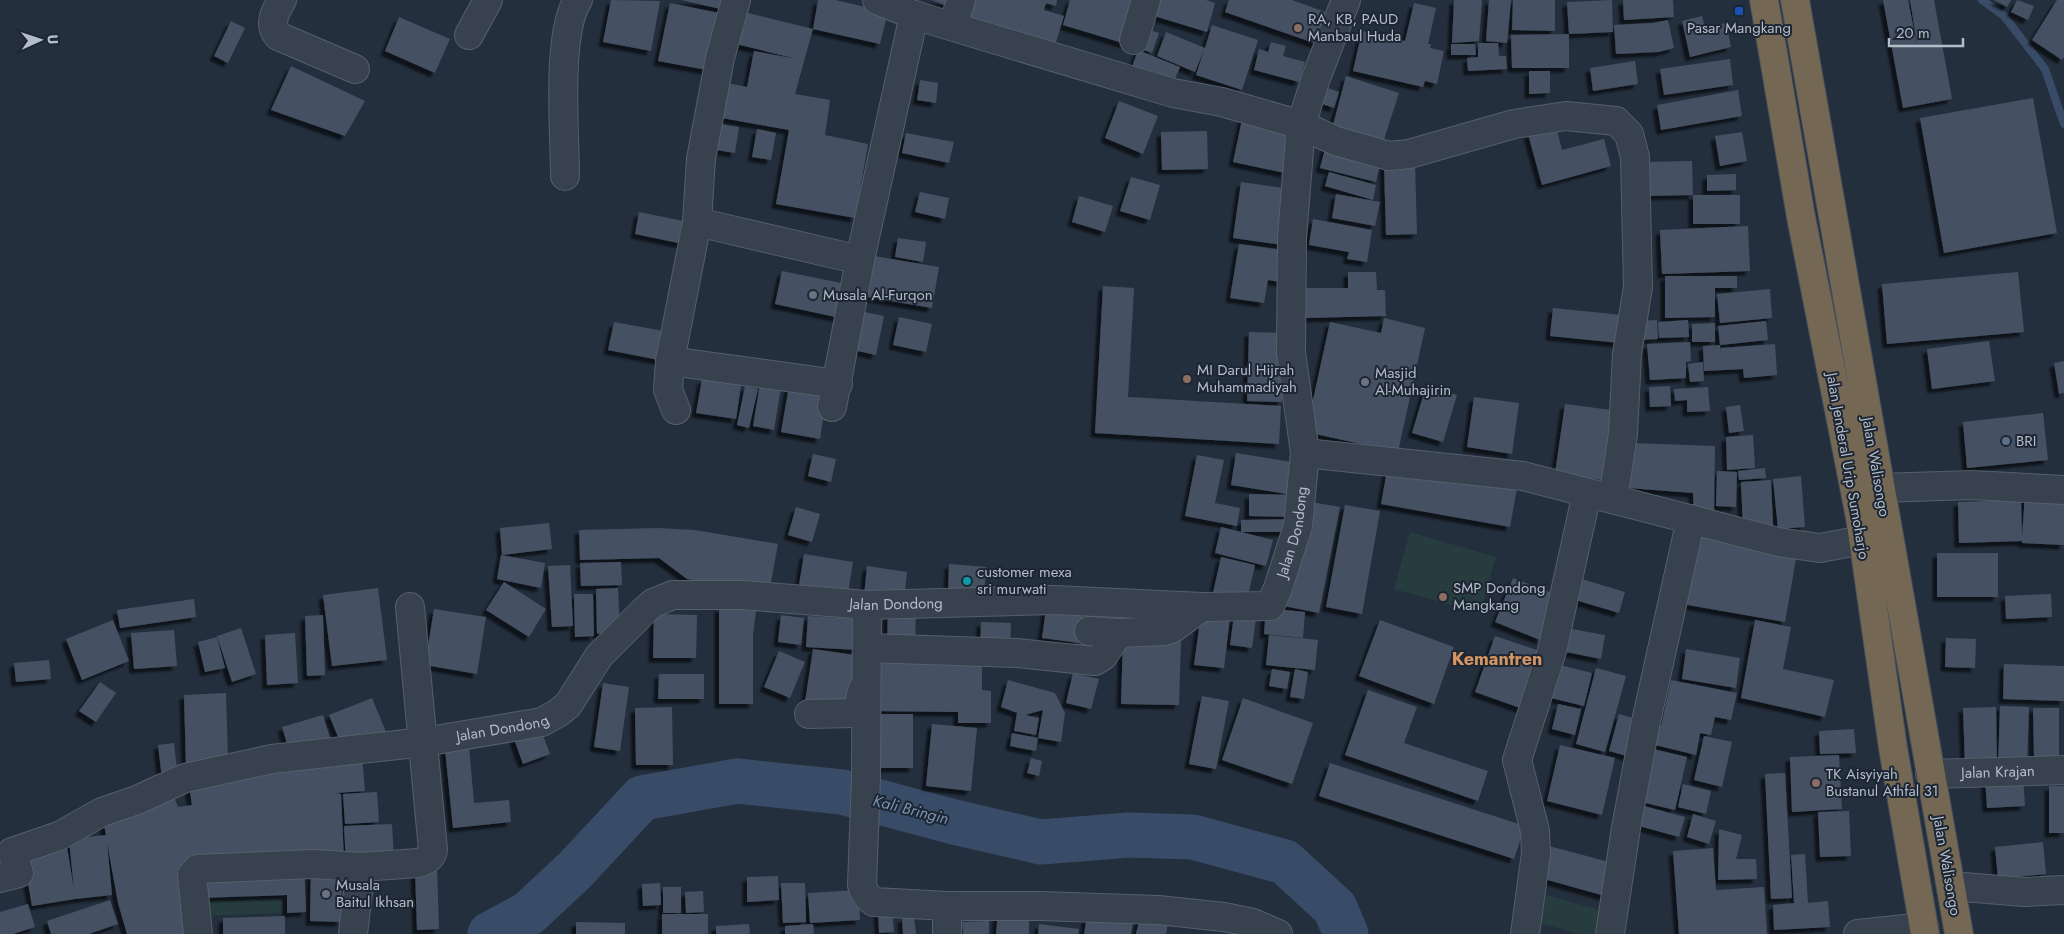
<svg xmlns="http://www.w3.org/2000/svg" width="2064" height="934" font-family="Jost,sans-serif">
<defs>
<filter id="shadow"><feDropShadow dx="-4.5" dy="4.5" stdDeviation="1" flood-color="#0009"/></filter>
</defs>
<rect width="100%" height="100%" fill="#242f3e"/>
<path fill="#263c3f" d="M1410 532 1496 557 1480 613 1394 589Z
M1537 892 1600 910 1594 934H1578L1530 920Z
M282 899V913L197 916V901Z"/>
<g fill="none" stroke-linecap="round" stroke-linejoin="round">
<path stroke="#394c67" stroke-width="8" d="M1982 0 2004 16 2045 69 2064 124"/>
<path stroke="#394c67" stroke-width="45" d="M490 934 529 913 575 870 642 798 737 781 842 792 954 822 1041 842 1129 835 1193 837 1285 862 1335 908 1346 934"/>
</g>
<path fill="#455162" filter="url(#shadow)" d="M611 0 660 1 651 51 603 42Z
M681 0H727L725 10Z
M818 0H835L888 12 880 44 813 29Z
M931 0H952L950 7Z
M969 0H1057L1056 6 1046 3 1044 10 1064 16 1053 52 962 24Z
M1070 0H1138L1126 44 1063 25Z
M1156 0H1206L1215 3 1207 32 1151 15Z
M1229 0H1292L1328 13 1317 44 1225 12Z
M1454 0H1482L1479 41 1452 43Z
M1489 0H1511L1507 43 1486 41Z
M1513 0H1555V31L1512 30Z
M1612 0 1613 32 1569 34 1567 2Z
M1623 0H1673L1674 17 1624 20Z
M1883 0H1908L1918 50 1910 0H1934L1952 99 1903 108Z
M1994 0H2011L2007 7Z
M2017 0 2034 6 2028 20 2011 12Z
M2057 0H2064V57L2062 60 2032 40Z
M670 3 719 13 707 70 658 61Z
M1414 3 1436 8 1428 44H1431L1430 48 1444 51 1437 84 1425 81 1423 87 1353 71 1362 31 1405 41Z
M740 11 813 29 795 94 830 100 825 135 868 144 855 218 776 204 789 130 722 118 727 83 747 87 754 51 797 59 732 43Z
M1702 16 1705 27 1726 23 1731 47 1690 57 1682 21Z
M399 17 450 39 435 73 385 51Z
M1668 20 1674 48 1659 52 1616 54 1614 25 1653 23Z
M231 21 245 28 228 63 214 56Z
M1212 25 1258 40 1242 90 1196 75 1204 50 1195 72 1157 56 1166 32 1205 48Z
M1140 27 1159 33 1152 53 1133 46Z
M1569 34V68H1512L1511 35Z
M1271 42 1286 46 1283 56 1305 62 1299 82 1254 70 1259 49 1268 52Z
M1478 43H1498L1499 56H1506L1507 69 1468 71 1467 58 1478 57Z
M1451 44H1475L1476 55H1451Z
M1138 50 1180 67 1173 84 1132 67Z
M1730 59 1733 85 1664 95 1660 69Z
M1635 61 1638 84 1593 91 1590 68Z
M291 66 365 101 345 136 271 110Z
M1529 71H1550V93L1529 94Z
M1346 76 1399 93 1380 152 1330 136Z
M920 80 938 83 936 103 917 100Z
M1322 86 1339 92 1334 108 1316 102Z
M1738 90 1742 116 1661 130 1657 105Z
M2033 98 2057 233 1944 253 1920 118Z
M1119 101 1158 116 1143 154 1105 138Z
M1243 115 1295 126 1285 173 1233 162Z
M714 123 739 127 735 153 710 149Z
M1556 127 1562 150 1604 139 1611 166 1542 185 1528 134Z
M757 129 776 133 771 160 752 157Z
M1207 131 1208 169 1162 170 1161 132Z
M1742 132 1747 161 1720 166 1715 136Z
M906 133 954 142 949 163 902 153Z
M1327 141 1382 156 1376 182 1320 168Z
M1692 161 1693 195 1646 196 1645 162Z
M1415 163 1417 234 1386 235 1384 164Z
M1329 172 1376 185 1373 200 1325 186Z
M1736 174V190L1707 191V175Z
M1131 177 1160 185 1150 220 1120 211Z
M1241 182 1290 189 1283 245 1233 238Z
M920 192 949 198 945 219 915 212Z
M1336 194 1380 202 1375 226 1332 218Z
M1693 195H1740V224H1693Z
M1079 196 1113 206 1105 232 1072 222Z
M639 212 693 223 688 245 635 234Z
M1313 219 1372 230 1367 262 1347 259 1349 252 1309 245Z
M1748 226 1750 271 1662 274 1660 230Z
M898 238 926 242 923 262 895 257Z
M1239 244 1290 251 1285 283 1268 280 1264 303 1230 298Z
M868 255 939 267 932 308 861 296Z
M782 271 851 285 845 319 775 304Z
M1348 272H1376L1377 290H1385L1386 316 1306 318V288H1348Z
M2018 272 2024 332 1887 344 1882 284Z
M1665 276H1737V288H1715V317L1665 318Z
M1103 286 1134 288 1128 397 1281 406 1279 444 1095 433Z
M1770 289 1772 318 1720 323 1717 294Z
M1553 308 1622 315 1620 343 1550 336Z
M860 311 884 316 876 355 853 350Z
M899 317 932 324 926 352 893 345Z
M1384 318 1425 328 1398 452 1306 432 1330 322 1381 333Z
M1657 320 1658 339 1638 340 1637 321Z
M1688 320 1689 337 1659 338 1658 322Z
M1766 321 1768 340 1720 345 1718 326Z
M614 322 669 332 664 361 608 350Z
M1715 323V342H1692V324Z
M1249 332 1284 333 1282 402 1247 401Z
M1989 341 1995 381 1932 389 1927 349Z
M1690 342 1691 361 1686 362V378L1650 380 1647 344Z
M1775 344 1777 375 1744 378 1743 369 1704 371 1703 346 1720 345 1721 353V348Z
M2064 361V393L2059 394 2054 363Z
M1703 362 1704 381 1690 382 1688 364Z
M702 379 741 385 736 419 696 413Z
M760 384 781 387 774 430 753 426Z
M745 386 758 389 749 428 737 425Z
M789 386 827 392 820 439 781 432Z
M1426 386 1457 395 1443 442 1412 433Z
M1670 386 1671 406 1650 407 1649 387Z
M1708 387 1710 411 1687 412V400L1675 401 1674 389Z
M1474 397 1519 403 1512 454 1467 447Z
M1565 404 1619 411 1609 481 1555 473Z
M1740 405 1744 431 1729 433 1726 407Z
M2043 413 2048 460 1967 468 1963 422Z
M1753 435 1755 468 1727 470 1726 437Z
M1630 443 1715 446 1714 515H1694L1693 493 1628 488Z
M1236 453 1292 462 1287 494 1231 485Z
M813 454 836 459 831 482 808 476Z
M1197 455 1224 460 1215 503 1240 508 1237 526 1185 516Z
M1388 465 1517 488 1510 527 1381 504Z
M1765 468 1766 478 1739 480 1738 471Z
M1717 471 1737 472 1736 507 1716 506Z
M1801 476 1805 527 1778 529 1773 479Z
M1771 480 1773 525 1743 527 1741 482Z
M1249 494 1299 495 1298 517 1249 516Z
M2025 494 2064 496V545L2022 543V541L1959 543 1958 502 2021 500 2022 537Z
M1305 501 1340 507 1319 613 1284 606Z
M1345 505 1380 511 1362 614 1326 607Z
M796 507 820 514 812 542 788 535Z
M1293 519V532H1241L1273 540 1266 566 1215 553 1221 527 1241 532V520Z
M549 523 552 549 502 555 500 528Z
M658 528 695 530 778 544 769 593 687 579 659 558 580 560 579 530Z
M1693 535 1797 553 1785 622 1682 604Z
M1937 553H1998V597H1937Z
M804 554 853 562 848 593 799 585Z
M501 555 545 563 541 588 497 579Z
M1221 557 1255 565 1246 605 1212 597Z
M621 562 622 585 581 586 580 563Z
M949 564 986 567 984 597 948 595Z
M570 565 573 626 552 627 548 566Z
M867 566 907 572 904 601 864 596Z
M1513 578 1557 595 1540 640 1495 622Z
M1578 578 1625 592 1619 613 1572 599Z
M504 582 546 609 529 637 486 610Z
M378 588 387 660 332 666 323 595Z
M618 588 620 633 597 634 596 589Z
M574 594H593L594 636 575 637Z
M2051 594 2052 617 2006 619 2005 596Z
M194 599 196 617 120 628 117 610Z
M719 607 756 611 753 634V704H719Z
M1266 608 1305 612 1303 638 1264 634Z
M434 609 486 617 477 674 425 665Z
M888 609 916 611 915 646 887 645Z
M1046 609 1083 614 1079 643 1042 638Z
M1201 613 1230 617 1224 668 1194 665Z
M654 614 697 615 696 658H653Z
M323 615 325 675 307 676 305 616Z
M781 615 804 618 801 645 778 642Z
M1234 615 1256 618 1252 648 1230 645Z
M808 616 860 619 858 650 806 647Z
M113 620 129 661 82 680 66 639Z
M1380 620 1454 647 1434 704 1359 676Z
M1755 620 1791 627 1783 669 1834 680 1825 717 1741 698Z
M981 622 1011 623 1010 651 980 650Z
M241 628 256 674 232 682 217 636Z
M1566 628 1605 635 1601 659 1561 651Z
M174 630 177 666 134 669 131 633Z
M295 633 298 683 267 685 265 635Z
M1269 635 1318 640 1315 670 1266 665Z
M1495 636 1543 652 1523 709 1475 692Z
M217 637 225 668 205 672 198 642Z
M1946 638 1976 639 1975 668 1945 667Z
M1123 639 1181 640 1179 705 1121 704Z
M813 649 861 656 854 709 805 702Z
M1686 649 1740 658 1736 688 1682 679Z
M779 651 805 662 790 698 764 687Z
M874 652 982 653V690L991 691V723H958V712L873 711Z
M49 660 51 679 16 682 14 663Z
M2004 664 2064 666V701L2003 699Z
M1560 665 1592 673 1584 706 1551 698Z
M1596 668 1626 676 1605 752 1576 744Z
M1272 669 1290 672 1287 689 1269 686Z
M1295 669 1308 672 1304 699 1290 697Z
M1073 673 1099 679 1091 709 1066 703Z
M659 674H704V699H658Z
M1008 680 1055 693 1065 713 1061 742 1038 738 1036 751 1010 746 1012 733 1038 738 1043 710 1025 715 1039 718 1036 735 1014 731 1017 713 1023 715 1001 707Z
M1671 680 1737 693 1731 720 1715 717 1711 735 1700 733 1696 755 1647 743 1652 723 1661 726Z
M100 682 116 693 96 722 79 711Z
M603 683 629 687 620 751 594 747Z
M1368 690 1417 707 1404 743 1488 771 1478 801 1345 755Z
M226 693 228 760 186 766 184 695Z
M1202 696 1229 701 1216 769 1189 764Z
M372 698 386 732 343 749 329 715Z
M1243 698 1313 723 1292 784 1222 760Z
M1558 704 1581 709 1575 735 1552 729Z
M2000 706 2029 707 2027 767 1998 766Z
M672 707 673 765H636L635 708Z
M1996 707 1997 766H1965L1963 708Z
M2033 708H2059V758H2034Z
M878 714H913V768H878Z
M1619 714 1643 721 1634 758 1609 751Z
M323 715 330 738 289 750 282 727Z
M932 724 977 728 971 791 926 786Z
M1854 729 1856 753 1820 754 1819 731Z
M541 730 550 754 523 764 514 739Z
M1704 736 1732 742 1722 787 1694 780Z
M174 743 178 778 162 779 158 745Z
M1560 745 1615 758 1602 815 1547 801Z
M469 746 474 803 509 800 511 822 453 828 445 749Z
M1649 748 1687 757 1675 810 1637 801Z
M362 755 365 791 336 793 341 794 344 860 197 867 177 871 184 934H127L118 903 107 842 112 895 75 899 32 906 23 855 67 847 74 890 69 839 106 835 102 814 173 794 178 807 192 805 188 780Z
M1839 755 1842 809 1792 812 1790 757Z
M1031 758 1042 761 1039 776 1027 773Z
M1330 763 1525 826 1514 859 1319 796Z
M1785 773 1792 898 1771 899 1765 774Z
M2023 776 2025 806 1987 808 1985 778Z
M1683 784 1711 791 1706 814 1678 807Z
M2049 786H2064V833H2049Z
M377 792 379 822 345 824 343 794Z
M1644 806 1685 817 1679 837 1639 826Z
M1849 811 1851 856 1820 857 1818 812Z
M1693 814 1716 821 1709 844 1687 837Z
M392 824 394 860 346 863 344 826Z
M1719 829 1742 835 1736 859H1756L1757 879 1718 880Z
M2043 842 2046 874 1998 879 1995 847Z
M1545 845 1613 863 1605 896 1537 877Z
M1713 848 1716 890 1764 887 1767 934H1679L1673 851Z
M1805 854 1808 903 1828 901 1830 927 1774 930 1773 905 1794 903 1791 855Z
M304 865 306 912 287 913V895L199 898 198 869Z
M311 867H342L341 922 310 921Z
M437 867 439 929 417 930 415 868Z
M778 876 779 900 747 902V877Z
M660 883 661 905 643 906 642 884Z
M781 883H805L806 922 783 923Z
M663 887H681V913H663Z
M859 890 860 920 810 923 808 893Z
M703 891 704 912 686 913 685 892Z
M110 900 118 924 89 934H51L47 921Z
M28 904 35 927 13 934H0V912Z
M878 908H892L894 932 879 933Z
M998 911 1029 912V934H996Z
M662 914H708V934H662Z
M1087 915 1133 922 1131 934H1084Z
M285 916V934H223V918Z
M914 916 916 934H903L902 918Z
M1140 917 1168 923 1166 934H1136Z
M989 921V934H963L962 922Z
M576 922 625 923V934H576Z
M749 924 750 934H716V926Z
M813 924 814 934H785V926Z
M1039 924 1079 929 1078 934H1038Z"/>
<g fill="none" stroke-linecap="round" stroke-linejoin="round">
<g stroke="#565f6c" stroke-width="30">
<g id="minor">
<path d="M282 0C275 12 268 24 278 36L355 69"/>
<path d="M877 0 914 15 1173 93 1222 102 1301 125 1336 141 1389 156 1409 154 1514 124 1566 116 1616 121 1629 134 1635 157 1638 287 1627 354 1623 434 1613 499"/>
<path d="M953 26 961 0"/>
<path d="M469 35 488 0"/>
<path d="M1134 40 1146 0"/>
<path d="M565 176C565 133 556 34 578 0"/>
<path d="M697 222 860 260"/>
<path d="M670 361 838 384"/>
<path d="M832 407 860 260 914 15"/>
<path d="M676 410 668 390 670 361 697 222 701 159 720 58 736 0"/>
<path d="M1305 453 1523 476 1778 542 1820 548 1863 540"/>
<path d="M1880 488 1972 485 2064 490"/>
<path d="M867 605 866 777 862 885C864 893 867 897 874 902L947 906H1041L1158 910 1224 917 1253 923 1278 934"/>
<path d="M1089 631 1119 633"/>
<path d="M867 648 1016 653 1095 661 1103 656 1119 633 1165 631 1173 628 1202 607"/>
<path d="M809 714 855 713C862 705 858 693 866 685"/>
<path id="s1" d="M1930 774 2064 770"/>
<path id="s2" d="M0 878 19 873 12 852 59 836 102 812 137 800 185 778 272 759 424 742 542 722 558 713 568 705 599 656 644 611 653 603 673 595H742L867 605 1054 600 1202 607 1270 606 1278 588 1298 526 1305 453 1291 352 1292 238 1301 125 1316 78 1346 0"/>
<path d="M1951 886 2024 892 2064 890"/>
<path d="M198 934 192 875 197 869 313 864 361 867 418 863C425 861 432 858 433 850L410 607"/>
<path d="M353 934 361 867"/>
<path d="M947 934V906"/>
<path d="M1525 934 1536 853 1535 831 1517 760 1552 651 1587 493"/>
<path d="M1610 934 1626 828 1645 726 1691 519"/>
<path d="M1858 934 1924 927"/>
</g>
</g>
<g stroke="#434c59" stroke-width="30">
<path id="highway" d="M1764 0 1801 217 1860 517 1893 748 1925 934
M1795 0 1959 934"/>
</g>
<use href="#minor" stroke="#38414e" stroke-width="28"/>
<use href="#highway" stroke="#746855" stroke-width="28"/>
</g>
<rect fill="#1a4fb4" stroke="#1d2633" stroke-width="2" x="1734" y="6" width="10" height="10" rx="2.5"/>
<g fill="#8d6e63" stroke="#1d2633" stroke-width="2">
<circle cx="1298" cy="28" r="5"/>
<circle cx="1187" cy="379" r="5"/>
<circle cx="1443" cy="597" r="5"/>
<circle cx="1816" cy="783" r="5"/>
</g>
<g fill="#6b7280" stroke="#1d2633" stroke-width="2">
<circle cx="813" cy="295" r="5"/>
<circle cx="1365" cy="382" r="5"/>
<circle cx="326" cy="894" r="5"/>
</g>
<circle fill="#5c6f8a" stroke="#1d2633" stroke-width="2" cx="2006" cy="441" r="5"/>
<circle fill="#0f9aa8" stroke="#1d2633" stroke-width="2" cx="967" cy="581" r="5"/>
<g text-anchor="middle" stroke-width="4" stroke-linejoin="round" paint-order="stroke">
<g font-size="15" fill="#b4bcc9" stroke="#1d2633" text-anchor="start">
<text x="1308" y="24">RA, KB, PAUD<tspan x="1308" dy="17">Manbaul Huda</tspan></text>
<text x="1739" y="33" text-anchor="middle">Pasar Mangkang</text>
<text x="823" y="300">Musala Al-Furqon</text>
<text x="1197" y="375">MI Darul Hijrah<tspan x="1197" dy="17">Muhammadiyah</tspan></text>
<text x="1375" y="378">Masjid<tspan x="1375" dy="17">Al-Muhajirin</tspan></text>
<text x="2016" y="446">BRI</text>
<text x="977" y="577">customer mexa<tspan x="977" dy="17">sri murwati</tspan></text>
<text x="1453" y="593">SMP Dondong<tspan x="1453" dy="17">Mangkang</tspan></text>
<text x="1826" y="779">TK Aisyiyah<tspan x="1826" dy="17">Bustanul Athfal 31</tspan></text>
<text x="336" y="890">Musala<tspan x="336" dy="17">Baitul Ikhsan</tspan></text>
</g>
<g font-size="15" fill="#b4bcc9" stroke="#1d2633">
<text transform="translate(1848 466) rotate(80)" y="5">Jalan Jenderal Urip Sumoharjo</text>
<text transform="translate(1876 467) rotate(80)" y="5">Jalan Walisongo</text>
<text dy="5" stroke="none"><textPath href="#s2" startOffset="1454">Jalan Dondong</textPath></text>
<text dy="5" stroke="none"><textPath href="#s2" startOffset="1002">Jalan Dondong</textPath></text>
<text dy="5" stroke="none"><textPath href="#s2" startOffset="552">Jalan Dondong</textPath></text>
<text dy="5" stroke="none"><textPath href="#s1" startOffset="68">Jalan Krajan</textPath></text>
<text transform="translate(1947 866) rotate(80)" y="5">Jalan Walisongo</text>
</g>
<g font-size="16" font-style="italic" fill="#7c92b1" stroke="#1d2633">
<text transform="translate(911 809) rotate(14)" y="6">Kali Bringin</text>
</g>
<g font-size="18" font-weight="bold" fill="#d59563" stroke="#1d2633">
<text x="1497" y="665">Kemantren</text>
</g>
</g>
<g transform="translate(40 40) rotate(87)" stroke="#1d2633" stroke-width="4" paint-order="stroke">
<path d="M0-4L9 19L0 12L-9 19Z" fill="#b4bcc9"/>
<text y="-8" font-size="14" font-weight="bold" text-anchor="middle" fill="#b4bcc9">U</text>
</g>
<path d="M1889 38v8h74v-8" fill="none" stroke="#b4bcc9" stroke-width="2.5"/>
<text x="1896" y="38" font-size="15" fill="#b4bcc9" stroke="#1d2633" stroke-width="4" paint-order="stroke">20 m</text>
</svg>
